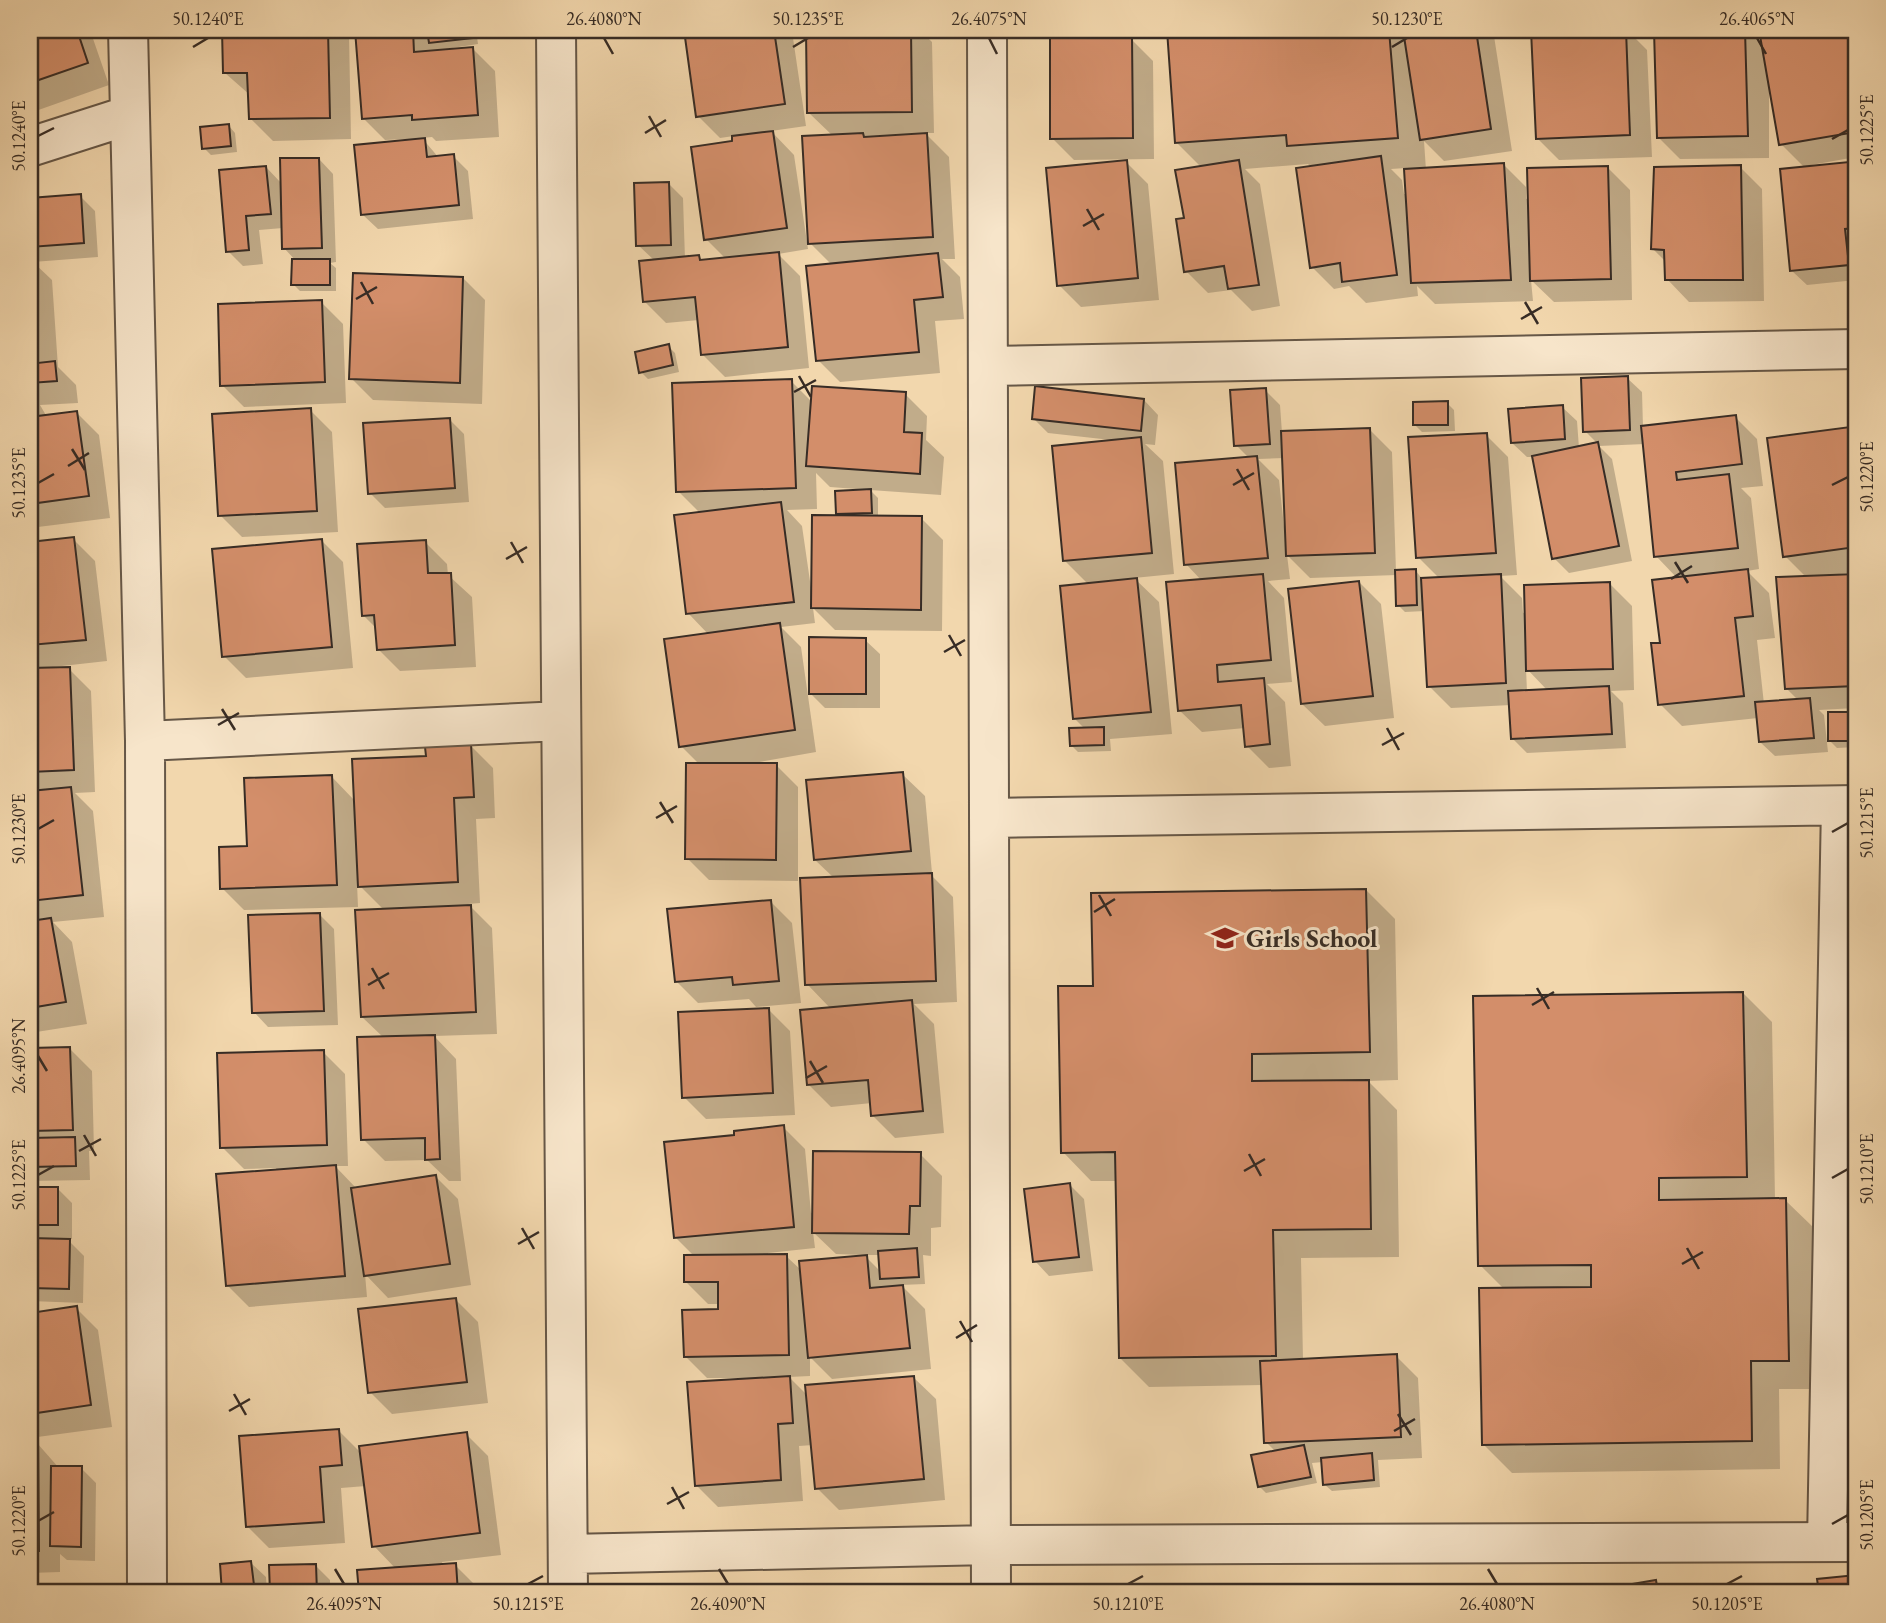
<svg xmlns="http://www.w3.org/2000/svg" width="1886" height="1623" font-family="'EB Garamond',serif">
<rect width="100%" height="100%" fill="#f2d7ad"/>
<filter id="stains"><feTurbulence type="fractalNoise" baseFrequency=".00286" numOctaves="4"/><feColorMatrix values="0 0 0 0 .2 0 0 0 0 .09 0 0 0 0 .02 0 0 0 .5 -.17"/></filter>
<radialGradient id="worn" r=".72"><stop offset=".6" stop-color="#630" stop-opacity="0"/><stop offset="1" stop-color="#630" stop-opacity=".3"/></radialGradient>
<path fill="#0003" fill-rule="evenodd" d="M30 30H90L109 85 30 113Z
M224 30H344L349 34 351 139 273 141 251 119 250 95 225 73Z
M357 30H476L478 44 452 48V51L473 49 495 71 499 137 436 141 432 137 422 138 439 158 453 156 468 171 473 219 378 229 363 215 407 142V139L385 140 363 118Z
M686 30H785L793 38 806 126 771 131 794 155 808 249 778 254 800 276 809 368 725 377 703 355 699 320 666 323 644 301 655 261 638 245 669 184 683 198 685 259 699 257 703 261 726 259 706 239 734 136 720 138 698 116Z
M808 30H920L932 42 934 133H925L949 157 955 259H942L960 277 964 319 935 321 940 373 840 382 818 360 832 265 810 243 834 137 809 113Z
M1169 30H1488L1494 36 1512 151 1444 161 1424 141 1426 170 1504 165 1526 187V199L1608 168 1630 190 1632 300 1554 302 1531 280 1533 301 1435 304 1417 286 1418 296 1366 303 1349 286 1334 289 1312 267 1311 167 1308 164 1245 169 1260 184 1280 306 1252 311 1231 290 1208 293 1186 271V219L1202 168 1177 143ZM1406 168 1407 194H1404L1402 180 1391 169Z
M1627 30 1647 50 1652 157 1559 160 1537 138 1533 31Z
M1655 30H1748L1763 45 1760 30H1856V157L1811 165V168L1849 164 1856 171V280L1807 285 1792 271 1805 168 1781 144 1769 79V158L1680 159 1658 137Z
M1131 39 1153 61 1154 159 1074 160 1052 138Z
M229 126 235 133 237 152 211 155 204 148Z
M319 159 333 174 336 262 330 263 336 268V291H300L293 284 296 261 284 248 283 228 259 230 263 264 243 266 228 251 266 167 282 184Z
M1124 160 1148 184 1159 300 1081 307 1059 285Z
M1740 167 1762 189 1764 301 1689 302 1667 279 1666 262 1653 249Z
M80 196 95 211 98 257 33 262 52 280 58 367 76 385 78 403 40 405 47 417 77 413 99 435 110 518 30 528V200Z
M463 278 485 300 482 404 373 400 351 378Z
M321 302 343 324 346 403 244 407 222 385Z
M668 346 675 353 679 372 648 379 641 372Z
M1627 378 1642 392 1643 427 1735 417 1757 439 1763 486 1741 488 1751 498 1759 569 1747 571 1769 593 1775 638 1757 640 1764 704 1799 701 1786 688 1806 577 1785 556 1849 429 1856 436V572L1839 574 1840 576H1856V708L1819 710 1824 715 1828 752 1775 756 1760 742 1758 718 1682 726 1660 704 1662 644 1678 579 1656 556 1645 444 1599 446 1612 459 1632 561 1569 573 1554 558 1534 457H1527L1512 443 1562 407 1577 421 1579 448 1598 444 1585 431Z
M791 381 812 402 905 394 927 416 926 440 944 457 941 495 870 490 878 498V517L921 518 943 540 942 631 835 630 813 608 815 623 781 627 801 647 816 752 742 765H776L798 787V881L709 880 687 858 699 764 681 746 709 635 688 613 700 513 678 491ZM816 473 830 487 856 489V491L838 514 841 517 811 588 802 526 787 510 817 509Z
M1265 390 1280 405 1282 433 1370 430 1392 452 1396 571H1416L1423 580 1440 579 1418 557 1486 435 1508 457 1517 575 1500 576 1522 598 1523 613 1610 584 1632 606 1634 690 1611 691 1623 703 1626 748 1527 753 1512 738 1511 705 1451 708 1429 686 1425 611 1405 612 1398 605 1397 575 1310 578 1287 555 1290 579 1268 581 1284 598 1292 682 1267 684 1285 702 1291 766 1269 768 1247 746 1245 728 1202 732 1179 710 1202 581 1186 564 1249 458 1236 445ZM1284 458 1287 527H1284L1279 480 1258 459ZM1526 668 1548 691 1527 692Z
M1144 400 1158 415 1155 445 1145 444 1163 461 1174 574 1134 578 1159 602 1172 734 1110 739 1111 751 1078 752 1071 745 1086 730 1075 719 1089 585 1064 560 1111 440 1048 433 1034 419Z
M1447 403 1454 410 1455 431 1422 432 1415 425Z
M310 410 332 432 338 532 242 537 220 515Z
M449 419 464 434 469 502 385 508 370 493Z
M73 539 95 561 107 661 53 667V669H69L91 691 95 792 75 793 93 811 104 917 53 922 72 942 87 1024 30 1033V543Z
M321 540 343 562 353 668 246 678 224 656Z
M425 542 447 564 448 575 472 597 476 667 400 671 378 649 377 629 363 615Z
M1359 582 1381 604 1394 718 1325 726 1302 704Z
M865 640 880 654V708H825L810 693Z
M1856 714V747L1837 748 1830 741Z
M471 746 493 768 495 818 476 819 480 903 468 904 492 928 497 1034 434 1036 456 1059 461 1181H449L427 1160 385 1161 363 1139 384 1038 362 1017 384 910 357 883 358 907 244 910 222 888 248 848 332 777 355 801 428 758Z
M902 774 925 796 932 873H929L953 897 957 1002 914 1004 934 1024 944 1133 895 1138 873 1116 872 1103 831 1107 809 1085 831 1009 807 984 834 878 815 860Z
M1366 890 1395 919 1398 1080 1368 1081 1397 1110 1399 1257 1301 1258 1303 1360 1396 1356 1418 1378 1422 1458 1378 1460 1380 1487 1332 1491 1325 1485 1323 1462 1312 1463 1317 1483 1266 1493 1259 1486 1276 1452 1266 1442 1263 1385 1149 1387 1120 1358 1117 1181H1091L1063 1152 1095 988Z
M770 901 792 923 801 1003 756 1007 749 999 698 1003 676 981Z
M319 914 334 929 338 1025 268 1027 254 1012Z
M1743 993 1772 1022 1775 1200H1785L1814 1228 1817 1389H1779L1780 1469 1512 1473 1483 1444 1504 1289 1480 1265Z
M768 1009 790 1031 795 1115 706 1119 684 1097Z
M70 1049 92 1071 94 1151H89L90 1180 30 1181V1050Z
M323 1052 345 1074 348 1166H335L357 1189 436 1177 458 1199 471 1285 388 1298 365 1274 367 1297 249 1307 227 1285 277 1171 276 1168 244 1169 222 1147Z
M783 1127 805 1149 811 1213 920 1154 942 1176 941 1227 931 1228V1256L923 1255 925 1284 901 1285 925 1309 931 1369 832 1379 810 1357V1376L789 1377 808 1396 913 1377 936 1399 945 1500 839 1510 817 1488 813 1445 799 1446 803 1501 718 1507 696 1485 739 1378H707L685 1356 720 1311V1304H708L686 1282 695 1257 676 1238 736 1137ZM813 1232 836 1254 863 1255V1257L802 1271 786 1256H768V1253L815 1248ZM864 1255H880L881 1272Z
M1070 1185 1084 1199 1093 1271 1049 1276 1035 1261Z
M30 1188H57L72 1203V1239H67L84 1256 83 1303 30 1301Z
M456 1300 478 1322 488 1403 392 1414 370 1392Z
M76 1308 98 1330 112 1427 30 1438V1314Z
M339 1431 362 1454 466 1434 488 1456 501 1555 442 1562 443 1565H455L477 1587V1593H361L359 1572 396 1569 374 1546 366 1486 341 1488 345 1543 269 1548 247 1526Z
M30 1443H37L59 1468H81L96 1483 95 1561 67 1560 60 1554V1572L30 1573Z
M251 1563 266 1577 267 1593H224L221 1566Z
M315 1565 330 1580V1593H271V1566Z
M1655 1582 1663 1593H1629L1628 1586Z
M1446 1587 1452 1593H1375V1590Z"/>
<path fill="#d38e6a" stroke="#372c25" stroke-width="2" d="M30 30H77L88 63 30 83Z
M222 30H328L330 118 249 119 247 73H223Z
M355 30H413L414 52 473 47 478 115 412 120V115L362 119Z
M427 30H471L472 38 429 43Z
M684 30H774L785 104 696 117Z
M806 30H911L912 112 807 113Z
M1167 30H1389L1398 138 1287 146 1286 135 1175 143Z
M1403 30H1476L1491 129 1420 140Z
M1531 30H1626L1630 135 1536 139Z
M1654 30H1745L1748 136 1657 138Z
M1759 30H1856V132L1779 145Z
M1132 37 1133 138 1050 139V38Z
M229 124 231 146 202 149 200 127Z
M773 131 787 228 704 240 691 147 732 141V136Z
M863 133 864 137 927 133 933 237 808 244 802 136Z
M425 138 427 157 454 154 459 205 361 215 354 145Z
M1381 156 1397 275 1342 282 1340 263 1310 268 1296 168Z
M280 158H319L322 248 282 249Z
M1127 160 1138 278 1057 286 1046 168Z
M1239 160 1259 285 1228 289 1224 266 1184 272 1176 219 1184 218 1175 170Z
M1849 162 1856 228 1845 229 1849 265 1790 271 1780 169Z
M1504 163 1511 280 1411 283 1404 169Z
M1741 165 1743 280H1665L1664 250 1651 249 1654 167Z
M266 166 271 214 246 216 249 250 226 252 219 170Z
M1608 166 1611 279 1530 281 1527 168Z
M669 182 671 245 636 246 634 183Z
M81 194 84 243 30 247V198Z
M779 252 788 347 701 355 695 297 643 302 639 261 699 255 700 260Z
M938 253 943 297 914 300 919 352 816 361 806 266Z
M30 257 38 363 55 361 57 381 30 383Z
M292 259H330V285H291Z
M353 273 463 277 460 383 349 379Z
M322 300 325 382 220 386 218 304Z
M669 344 673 365 639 373 635 352Z
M1628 376 1630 430 1583 432 1581 378Z
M792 379 796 488 676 492 672 383Z
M812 386 906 392 904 432 922 433 920 474 806 466Z
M1035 386 1144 399 1141 431 1032 419Z
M1266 388 1270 444 1234 446 1230 390Z
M1448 401V425H1413V402Z
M1563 405 1565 439 1511 443 1508 409Z
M311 408 317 511 218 516 212 414Z
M77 411 89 496 30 504V417Z
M1736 415 1742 464 1676 472 1677 480 1729 474 1738 548 1654 557 1641 426Z
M450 418 455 488 368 494 363 423Z
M1850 427 1856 478V547L1783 557 1767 438Z
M1370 428 1375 553 1286 556 1281 431Z
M1487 433 1496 553 1416 558 1408 437Z
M1141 437 1152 553 1063 561 1052 446Z
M1598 442 1619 546 1552 559 1532 456Z
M1257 456 1268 558 1184 565 1175 463Z
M871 489 872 513 836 514 835 491Z
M781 502 794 602 686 614 674 515Z
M812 515 922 516 921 610 811 608Z
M74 537 86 640 30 645V542Z
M322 539 332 647 222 657 212 549Z
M426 540 428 573H451L455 645 377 650 374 615 362 616 357 544Z
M1416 569 1417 605 1396 606 1395 570Z
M1748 569 1753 616 1735 618 1744 696 1658 705 1651 643H1660L1652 580Z
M1263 574 1271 660 1217 665 1218 682 1264 678 1270 744 1245 747 1241 705 1178 711 1166 582Z
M1501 574 1506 683 1427 687 1421 578Z
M1856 574V686L1785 689 1776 577Z
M1137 578 1151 712 1073 719 1060 586Z
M1359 581 1373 696 1301 704 1288 589Z
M1610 582 1613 669 1526 671 1524 585Z
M780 623 795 730 679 747 664 639Z
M809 637 866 638V694H809Z
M70 667 74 770 30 772V668Z
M1609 686 1612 734 1511 739 1508 691Z
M1810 698 1814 738 1759 742 1755 702Z
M1828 712H1856V741H1828Z
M1104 727V745L1070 746 1069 728Z
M471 744 474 797 454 798 458 882 358 887 352 759 426 756 425 747Z
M686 763H777L776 860 685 859Z
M903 772 911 851 814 860 806 780Z
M332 775 337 885 220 889 219 847 247 846 244 778Z
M71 787 83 895 30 901V791Z
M932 873 936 981 805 985 800 878Z
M1366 889 1370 1052 1252 1054V1081L1369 1080 1371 1229 1273 1230 1276 1356 1119 1358 1115 1152 1061 1153 1058 986H1093L1091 893Z
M771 900 779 981 733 985 732 977 675 982 667 909Z
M471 905 476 1012 361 1017 355 910Z
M320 913 324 1011 252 1013 248 915Z
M51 918 66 1002 30 1008V921Z
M1743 992 1747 1177 1659 1178V1200L1786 1198 1789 1361H1751L1752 1441 1482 1445 1479 1288 1591 1287V1265L1478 1266 1473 996Z
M912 1000 923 1111 871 1116 868 1080 807 1085 800 1010Z
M769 1008 773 1093 682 1098 678 1012Z
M435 1035 440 1159 425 1160V1138L361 1140 357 1037Z
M70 1047 73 1130 30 1131V1048Z
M324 1050 327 1145 220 1148 217 1053Z
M784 1125 794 1227 674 1238 664 1142 734 1135V1131Z
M75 1137 76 1166 30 1167V1138Z
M813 1151 921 1152 920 1206H910L909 1234 812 1233Z
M336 1165 345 1276 226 1286 216 1174Z
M436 1175 450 1264 364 1276 351 1188Z
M1070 1183 1079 1257 1033 1262 1024 1189Z
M30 1187H58V1225H30Z
M30 1238 70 1239 69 1289 30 1288Z
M917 1248 919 1277 880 1279 878 1251Z
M787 1254 789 1355 684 1357 682 1310 718 1309V1282H684V1255Z
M867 1255 870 1288 903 1285 910 1348 808 1358 799 1261Z
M456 1298 467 1382 368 1393 358 1309Z
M77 1306 91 1405 30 1414V1313Z
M1397 1354 1401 1437 1264 1443 1260 1361Z
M790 1376 793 1423 778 1424 781 1480 695 1486 687 1382Z
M914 1376 924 1479 815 1489 805 1385Z
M339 1429 342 1465 320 1467 324 1522 246 1527 239 1436Z
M467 1432 480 1533 372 1547 359 1446Z
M30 1441H38L39 1551H30Z
M1304 1445 1311 1477 1258 1487 1251 1455Z
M1372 1453 1374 1480 1323 1485 1321 1458Z
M51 1466H82L81 1547 50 1546Z
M251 1561 255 1593H222L220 1564Z
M456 1563 458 1593H359L357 1570Z
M316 1564 317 1593H270L269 1565Z
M1856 1575V1593H1819L1817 1579Z
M1656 1580 1658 1593H1628L1626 1585Z
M1447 1585V1593H1373V1588Z
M1523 1588 1608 1590V1593H1523Z
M1144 1591V1593H1049Z"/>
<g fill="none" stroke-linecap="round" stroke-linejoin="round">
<g stroke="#665747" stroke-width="42">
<path id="minor" d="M128 30 145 741 147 1593
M556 30 568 1593
M987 30 991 1593
M30 147 130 115
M988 366 1856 349
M145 741 561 721
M989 818 1856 805
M1827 1542 1841 806
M568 1554 991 1545 1856 1542"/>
</g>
<use href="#minor" stroke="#f7e5ca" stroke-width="38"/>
</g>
<path fill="none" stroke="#372c25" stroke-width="2.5" d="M604 38 613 54M989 38 997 54M1757 38 1766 54M193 47 208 38M793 47 808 38M1392 47 1407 38M649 116 661 137M645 133 666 120M38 136 54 128M1832 139 1848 130M1087 209 1099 230M1083 226 1104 214M361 282 373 304M356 299 377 287M1525 302 1538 324M1521 319 1542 307M799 376 811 397M794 392 816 380M72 449 85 470M68 466 89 453M1237 469 1249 490M38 483 54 474M1233 485 1254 473M1832 485 1848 477M511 542 523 563M506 559 527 547M1675 562 1688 583M1671 579 1692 566M949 635 961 656M944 652 965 640M222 709 235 730M218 725 239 713M1387 728 1399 750M1382 745 1404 733M660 802 673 823M656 818 677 806M38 829 54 820M1832 832 1848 823M1099 895 1111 916M1094 912 1115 899M372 968 384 989M368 985 389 973M1537 988 1549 1009M1532 1005 1554 992M38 1056 47 1071M810 1061 823 1083M806 1078 827 1066M84 1135 96 1156M79 1151 101 1139M1249 1154 1261 1176M1244 1171 1265 1159M38 1175 54 1166M1832 1178 1848 1169M522 1228 534 1249M518 1244 539 1232M1687 1248 1699 1269M1682 1264 1703 1252M960 1321 972 1342M956 1338 977 1325M234 1394 246 1415M229 1411 250 1399M1398 1414 1411 1435M1394 1431 1415 1419M672 1487 684 1509M667 1504 689 1492M38 1521 54 1512M1832 1524 1848 1515M335 1569 344 1584M719 1569 728 1584M1488 1569 1497 1584M528 1584 543 1576M1128 1584 1143 1576M1727 1584 1742 1576"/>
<defs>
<g id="school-bare" transform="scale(2.1)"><path d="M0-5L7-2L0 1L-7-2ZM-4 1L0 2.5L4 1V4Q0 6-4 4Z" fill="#8f2418" stroke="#f7e5ca" stroke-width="2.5" paint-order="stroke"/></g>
</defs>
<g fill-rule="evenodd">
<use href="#school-bare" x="1225" y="938"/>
</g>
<g text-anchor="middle" stroke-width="6" stroke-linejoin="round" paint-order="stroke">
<g font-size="26" font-weight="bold" fill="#372c25" stroke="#f7e5ca" text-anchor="start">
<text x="1246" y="947">Girls School</text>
</g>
</g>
<rect width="1886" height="1623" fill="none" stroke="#f2d7ad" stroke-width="77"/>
<rect x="38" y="38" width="1810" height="1546" fill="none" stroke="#372c25" stroke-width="2.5"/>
<g font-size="18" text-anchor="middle" fill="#372c25">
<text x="208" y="25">50.1240°E</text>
<text x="604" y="25">26.4080°N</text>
<text x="808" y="25">50.1235°E</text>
<text x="989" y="25">26.4075°N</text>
<text x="1407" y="25">50.1230°E</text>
<text x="1757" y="25">26.4065°N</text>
<text transform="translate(1867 130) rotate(-90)" y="6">50.1225°E</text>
<text transform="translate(19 136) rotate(-90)" y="6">50.1240°E</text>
<text transform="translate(1867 477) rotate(-90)" y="6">50.1220°E</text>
<text transform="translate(19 483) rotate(-90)" y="6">50.1235°E</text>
<text transform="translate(1867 823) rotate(-90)" y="6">50.1215°E</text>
<text transform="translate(19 829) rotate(-90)" y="6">50.1230°E</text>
<text transform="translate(19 1056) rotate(-90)" y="6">26.4095°N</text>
<text transform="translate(1867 1169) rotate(-90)" y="6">50.1210°E</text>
<text transform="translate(19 1175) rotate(-90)" y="6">50.1225°E</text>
<text transform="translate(1867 1515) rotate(-90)" y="6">50.1205°E</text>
<text transform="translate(19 1521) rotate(-90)" y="6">50.1220°E</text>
<text x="344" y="1610">26.4095°N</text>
<text x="528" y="1610">50.1215°E</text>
<text x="728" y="1610">26.4090°N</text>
<text x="1128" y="1610">50.1210°E</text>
<text x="1497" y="1610">26.4080°N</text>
<text x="1727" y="1610">50.1205°E</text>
</g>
<rect width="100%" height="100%" filter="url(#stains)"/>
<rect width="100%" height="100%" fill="url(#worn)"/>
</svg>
